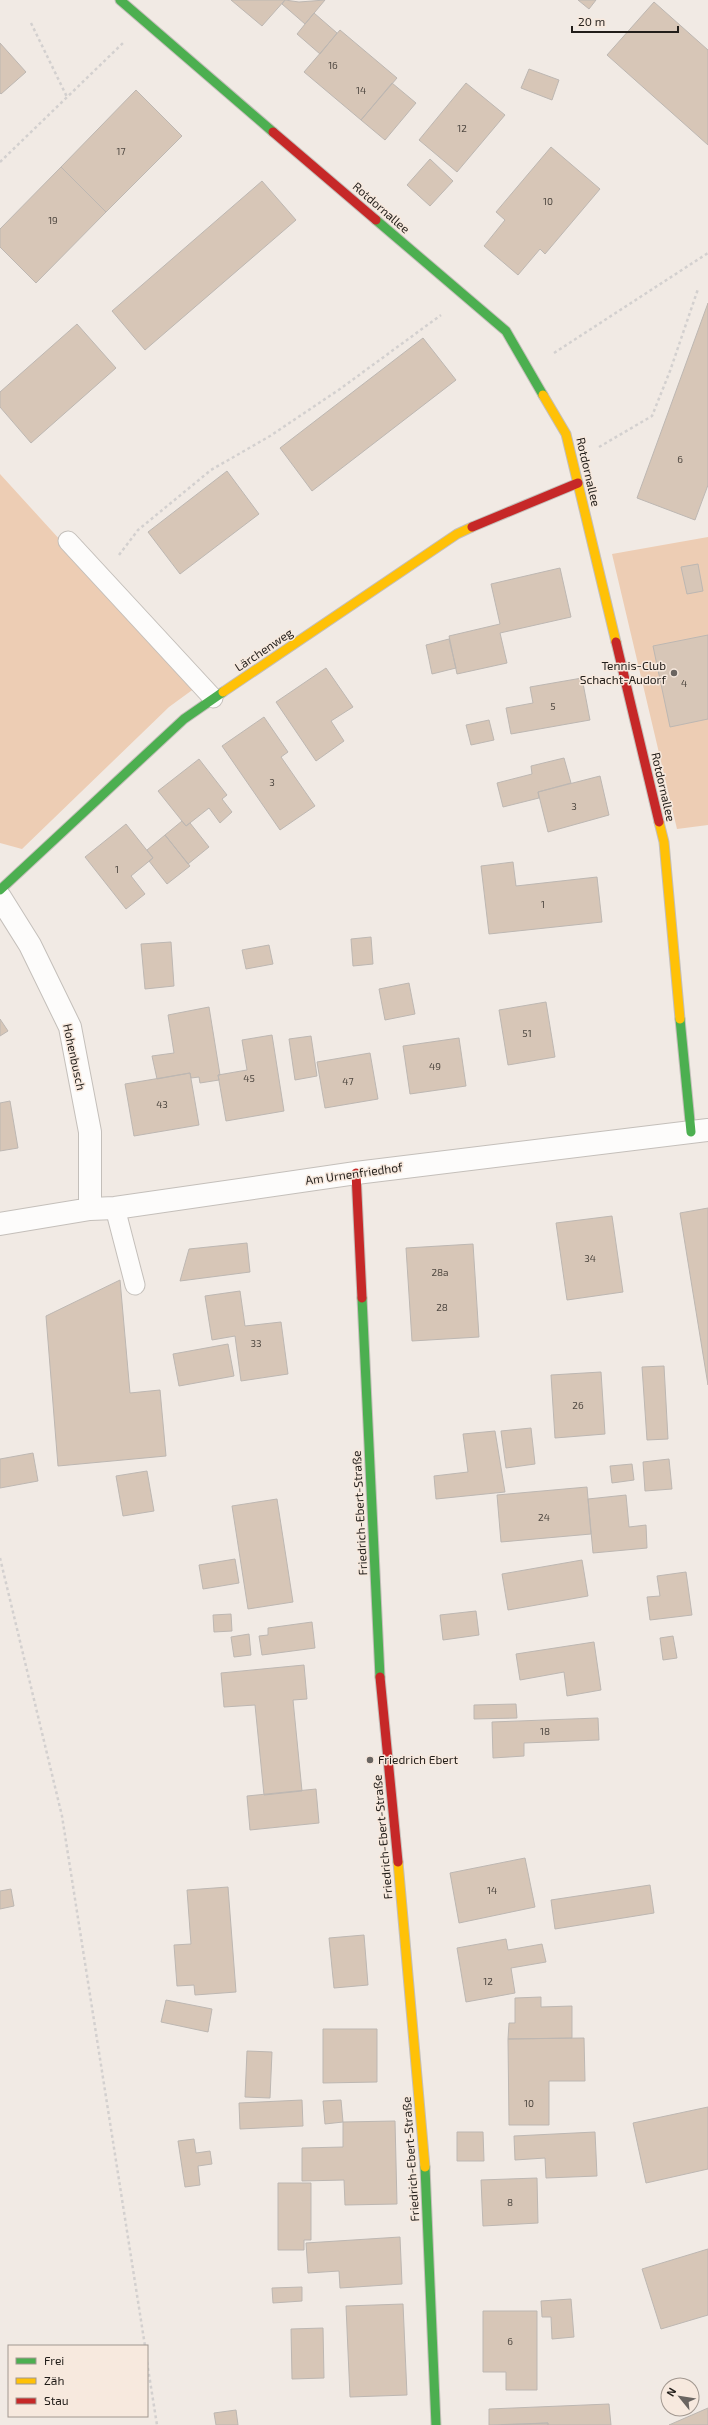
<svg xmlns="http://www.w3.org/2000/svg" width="708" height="2425" font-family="'Exo 2',sans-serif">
<rect width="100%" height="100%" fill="#f1eae4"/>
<path fill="#edcdb4" d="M0 474 195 688 169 707 22 849 0 843Z
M708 537V825L677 829 612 554Z"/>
<path fill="#d7c6b7" stroke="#bdb7b2" d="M231 0H285L262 26Z
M285 0 299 2 325 0 305 24 282 4Z
M578 0H596L589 9Z
M654 2 708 50V145L607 55Z
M314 13 337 33 320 54 297 34Z
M340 30 397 78 361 120 304 72Z
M0 43 26 72 1 94 0 93Z
M529 69 559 80 552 100 521 88Z
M392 83 416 103 385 140 361 120Z
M466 83 505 115 457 172 419 140Z
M136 90 182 136 106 212 61 167Z
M551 147 600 189 545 254 540 249 518 275 484 246 505 220 496 212Z
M430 159 453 181 430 206 407 185Z
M61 167 106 212 36 283 0 247V229Z
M262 181 296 220 145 350 112 311Z
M708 303V485L695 520 637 498Z
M77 324 116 368 31 443 0 407V392Z
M423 338 456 380 312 491 280 448Z
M227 471 259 514 180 574 148 532Z
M698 564 703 591 687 594 681 567Z
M560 568 571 617 500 633 507 663 457 674 449 636 500 624 491 584Z
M708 635V719L670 727 653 646Z
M449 639 456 668 432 674 426 645Z
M326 668 353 707 331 721 344 741 316 761 276 702Z
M582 678 590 720 511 734 506 708 533 703 530 687Z
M264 717 288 752 281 757 315 806 280 830 222 746Z
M489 720 494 740 471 745 466 725Z
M564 758 571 783 538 792 539 798 503 807 497 783 532 774 531 766Z
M199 759 227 795 222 799 232 812 220 823 209 808 186 826 158 791Z
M600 776 609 815 548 832 538 792Z
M182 821 186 826 190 823 209 847 188 864 165 835Z
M126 824 153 858 131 876 145 894 126 909 85 857Z
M165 835 190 866 167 884 149 861 153 858 147 850Z
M513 862 516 886 597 877 602 922 489 934 481 866Z
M371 937 373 964 353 966 351 939Z
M171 942 174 986 145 989 141 944Z
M269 945 273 964 246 969 242 950Z
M409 983 415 1014 385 1020 379 989Z
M546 1002 555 1057 508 1065 499 1010Z
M209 1007 220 1075H218L219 1080 200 1083 199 1077 191 1078 190 1073 157 1079 152 1056 174 1053 168 1015Z
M0 1019 8 1031 0 1036Z
M272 1035 284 1111 226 1121 218 1075 247 1070 242 1040Z
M311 1036 317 1076 295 1080 289 1039Z
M459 1038 466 1086 410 1094 403 1046Z
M370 1053 378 1099 325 1108 317 1062Z
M190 1073 199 1125 134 1136 125 1084Z
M10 1101 18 1148 0 1151V1103Z
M708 1208V1385L680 1213Z
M612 1216 623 1292 567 1300 556 1223Z
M247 1243 250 1272 180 1281 189 1249Z
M473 1244 479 1337 412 1341 406 1248Z
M120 1280 130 1393 160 1390 166 1456 58 1466 46 1316Z
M240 1291 245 1326 281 1322 288 1374 241 1381 235 1336 212 1340 205 1296Z
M228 1344 234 1376 179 1386 173 1354Z
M664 1366 668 1439 647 1440 642 1367Z
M601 1372 605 1434 555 1438 551 1375Z
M531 1428 535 1464 506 1468 501 1431Z
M495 1431 505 1492 436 1499 434 1476 468 1472 463 1434Z
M33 1453 38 1481 0 1488V1459Z
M669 1459 672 1489 645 1491 643 1462Z
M632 1464 634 1480 612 1483 610 1466Z
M147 1471 154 1511 123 1516 116 1476Z
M587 1487 591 1534 501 1542 497 1495Z
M626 1495 629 1527 646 1525 647 1548 593 1553 588 1499Z
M277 1499 293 1602 248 1609 232 1506Z
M235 1559 239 1583 203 1589 199 1565Z
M582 1560 588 1596 508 1610 502 1574Z
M686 1572 692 1615 650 1620 647 1597 660 1596 657 1576Z
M476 1611 479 1635 443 1640 440 1615Z
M231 1614 232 1631 214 1632 213 1615Z
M312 1622 315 1648 262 1655 259 1636 268 1635V1628Z
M249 1634 251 1655 234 1657 231 1637Z
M673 1636 677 1658 663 1660 660 1638Z
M594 1642 601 1690 567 1696 564 1672 520 1680 516 1654Z
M304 1665 307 1699 293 1700 302 1791 264 1795 255 1705 224 1707 221 1673Z
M516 1704 517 1718 474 1719V1705Z
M598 1718 599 1740 524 1743V1756L493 1758 492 1722Z
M316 1789 319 1823 250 1830 247 1796Z
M525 1858 535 1907 459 1923 450 1873Z
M650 1885 654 1913 555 1929 551 1900Z
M228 1887 236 1992 195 1995 194 1985 177 1986 174 1945 191 1944 187 1890Z
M11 1889 14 1906 0 1909V1891Z
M364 1935 368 1985 334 1988 329 1938Z
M506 1939 508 1950 542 1944 546 1962 511 1968 515 1993 466 2002 457 1948Z
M541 1997V2007L572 2006V2038L508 2039 509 2023H515V1998Z
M166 2000 212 2009 208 2032 161 2022Z
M323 2029H377V2082L323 2083Z
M584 2038 585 2081H549V2125H509L508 2039Z
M247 2051 272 2052 270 2098 245 2097Z
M302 2100 303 2126 240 2129 239 2103Z
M341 2100 343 2122 325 2124 323 2101Z
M708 2107V2169L646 2183 633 2123Z
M395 2121 397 2204 345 2205 344 2180 302 2181V2148L343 2147V2122Z
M457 2132H483L484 2161H457Z
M595 2132 597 2176 546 2178 545 2158 515 2160 514 2136Z
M194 2139 196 2153 210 2151 212 2164 198 2166 200 2185 185 2187 178 2141Z
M537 2178 538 2223 483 2226 481 2180Z
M278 2183H311V2240H304V2250H278Z
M400 2237 402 2284 340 2288 339 2271 308 2273 306 2243Z
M708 2249V2315L661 2329 642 2269Z
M302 2287V2301L273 2303 272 2288Z
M571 2299 574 2337 552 2339 551 2317H542L541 2301Z
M403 2304 407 2395 350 2397 346 2306Z
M483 2311H537V2390H506V2372H483Z
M323 2328 324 2378 292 2379 291 2329Z
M609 2404 611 2425H548V2423L489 2425V2409Z
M708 2408V2425H669Z
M236 2410 238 2425H216L214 2413Z
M548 2423V2425H501Z"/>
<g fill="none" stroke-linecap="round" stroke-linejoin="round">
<g stroke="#c4bfba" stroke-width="21">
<path id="lane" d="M68 541 213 698
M115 1208 135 1285"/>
</g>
<g stroke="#c4bfba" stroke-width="24">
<path id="street" d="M0 897 30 945 70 1027 90 1132V1209
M0 1224 90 1209 115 1208 356 1173 708 1130"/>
</g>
<g stroke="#c4bfba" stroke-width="11">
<path id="fast" d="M120 0 273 132
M376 220 506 331 543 395
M0 890 184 719 223 692
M680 1019 691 1132
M362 1298 380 1677
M425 2167 436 2425"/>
</g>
<g stroke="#c4bfba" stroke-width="11">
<path id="slow" d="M543 395 566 434 616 642
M223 692 457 534 472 527
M659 822 664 842 680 1019
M398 1862 425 2167"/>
</g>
<g stroke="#c4bfba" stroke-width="11">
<path id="jam" d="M273 132 376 220
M472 527 578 483
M616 642 659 822
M356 1173 362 1298
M380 1677 398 1862"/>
</g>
<path stroke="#d3d0cf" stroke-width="2.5" stroke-dasharray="3 3" stroke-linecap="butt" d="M31 23 67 97
M0 162 123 43
M554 353 708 253
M599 447 652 416 670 371 698 289
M119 555 138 530 211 470 270 436 340 389 441 315
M0 1558 62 1816 145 2346
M147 2362 157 2425"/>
<use href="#lane" stroke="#fdfcfb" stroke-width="19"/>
<use href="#street" stroke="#fdfcfb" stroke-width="22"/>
<use href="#fast" stroke="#4caf50" stroke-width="9"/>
<use href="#slow" stroke="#ffc107" stroke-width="9"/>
<use href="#jam" stroke="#c62828" stroke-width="9"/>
</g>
<g fill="#6a6561" stroke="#f7e9de" stroke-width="1.5">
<circle cx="674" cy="673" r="4"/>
<circle cx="370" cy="1760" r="4"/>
</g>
<g text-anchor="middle" stroke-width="3" stroke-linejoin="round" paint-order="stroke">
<g font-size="10" fill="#4f4841">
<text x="333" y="69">16</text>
<text x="361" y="94">14</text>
<text x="462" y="132">12</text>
<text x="121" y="155">17</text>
<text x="548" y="205">10</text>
<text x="53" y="224">19</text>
<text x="680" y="463">6</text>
<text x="684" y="687">4</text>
<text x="553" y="710">5</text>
<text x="272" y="786">3</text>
<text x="574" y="810">3</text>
<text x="117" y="873">1</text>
<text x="543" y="908">1</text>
<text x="527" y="1037">51</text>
<text x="435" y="1070">49</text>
<text x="249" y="1082">45</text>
<text x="348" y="1085">47</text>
<text x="162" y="1108">43</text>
<text x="590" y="1262">34</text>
<text x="440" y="1276">28a</text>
<text x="442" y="1311">28</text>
<text x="256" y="1347">33</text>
<text x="578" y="1409">26</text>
<text x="544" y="1521">24</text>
<text x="545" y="1735">18</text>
<text x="492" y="1894">14</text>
<text x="488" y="1985">12</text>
<text x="529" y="2107">10</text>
<text x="510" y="2206">8</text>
<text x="510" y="2345">6</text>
</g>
<g font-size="12" fill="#221e1a" stroke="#f7e9de">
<text transform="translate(381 208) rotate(41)" y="4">Rotdornallee</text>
<text transform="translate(588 472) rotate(77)" y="4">Rotdornallee</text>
<text transform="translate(264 650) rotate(-34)" y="4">Lärchenweg</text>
<text transform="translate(663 787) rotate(77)" y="4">Rotdornallee</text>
<text transform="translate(74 1057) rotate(78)" y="4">Hohenbusch</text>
<text transform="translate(354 1174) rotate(-8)" y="4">Am Urnenfriedhof</text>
<text transform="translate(360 1513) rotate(-93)" y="4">Friedrich-Ebert-Straße</text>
<text transform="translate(383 1837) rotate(-95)" y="4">Friedrich-Ebert-Straße</text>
<text transform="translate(411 2159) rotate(-94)" y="4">Friedrich-Ebert-Straße</text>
</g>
<g font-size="12" fill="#221e1a" stroke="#f7e9de" text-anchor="end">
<text x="666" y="670">Tennis-Club<tspan x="666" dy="14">Schacht-Audorf</tspan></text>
<text x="378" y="1764" text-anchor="start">Friedrich Ebert</text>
</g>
</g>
<rect x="8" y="2345" width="140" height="72" fill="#f7e9de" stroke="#a29890"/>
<rect x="16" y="2358" width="20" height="6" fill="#4caf50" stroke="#a29890"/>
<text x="44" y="2365" font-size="12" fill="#221e1a">Frei</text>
<rect x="16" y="2378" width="20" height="6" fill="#ffc107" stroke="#a29890"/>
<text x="44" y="2385" font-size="12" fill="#221e1a">Zäh</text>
<rect x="16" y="2398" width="20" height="6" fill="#c62828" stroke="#a29890"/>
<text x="44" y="2405" font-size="12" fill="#221e1a">Stau</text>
<g transform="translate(680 2397) rotate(300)"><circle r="19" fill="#f7e9de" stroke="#a29890"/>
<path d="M0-3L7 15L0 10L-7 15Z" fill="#6a6561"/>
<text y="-6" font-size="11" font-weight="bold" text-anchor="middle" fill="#221e1a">N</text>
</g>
<path d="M572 26v6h106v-6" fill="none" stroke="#221e1a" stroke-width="2"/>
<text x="578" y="26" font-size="12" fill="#221e1a" stroke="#f7e9de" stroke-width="3" paint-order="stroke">20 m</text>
</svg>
